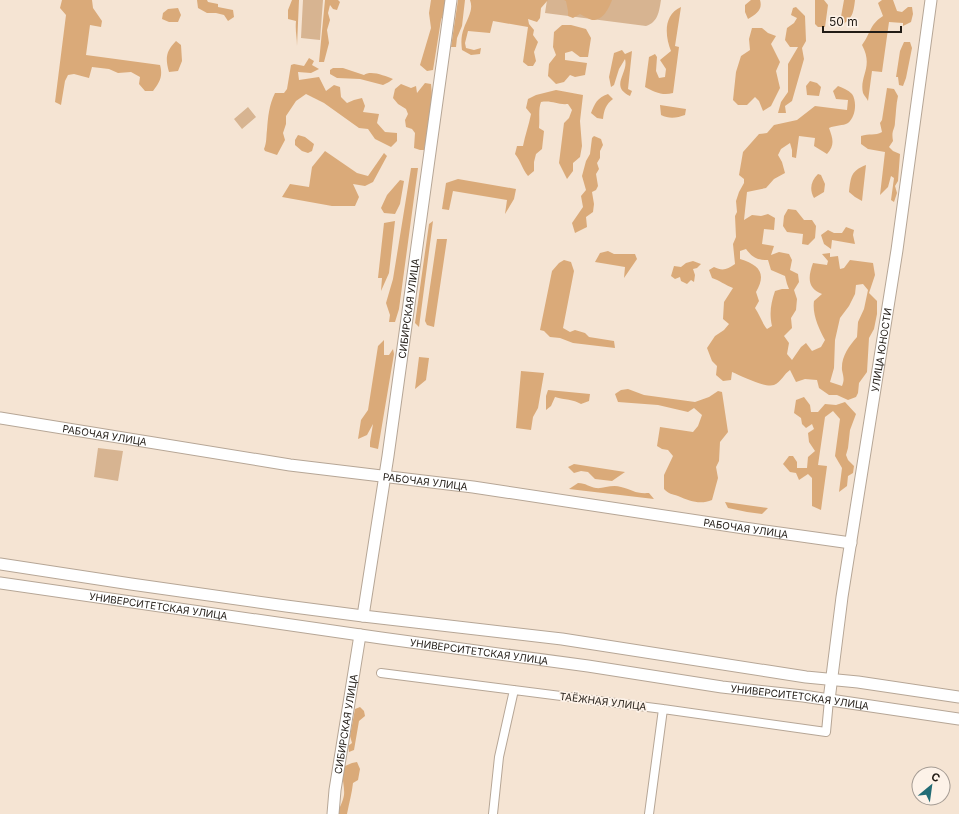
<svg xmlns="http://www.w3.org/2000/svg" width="959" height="814" font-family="Inter,sans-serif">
<rect width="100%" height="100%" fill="#f5e4d3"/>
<path fill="#d7b491" d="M303 0H323L320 40 301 38Z
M547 0H661C659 12 658 22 646 26L545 13Z
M248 107 256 117 242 129 234 119Z
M98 448 123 451 118 481 94 477Z"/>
<path fill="#daaa79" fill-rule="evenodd" d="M62 0H92L93 8 102 21 101 27 90 25 86 55 160 65C163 76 160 82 153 91H145L139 84 140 77 131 72 118 73 109 69 92 67 89 78 74 74 68 75 65 81 61 105 55 102 66 15 60 8Z
M197 0H207L208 2 218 4V7L233 10 234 17 228 21 224 15 216 13H207L198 8Z
M292 0H299L297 46C297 37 295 30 296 21L288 19V10Z
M325 0H338L340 2 337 10 333 9 330 5 328 13 330 20 327 30 329 43 324 62H319Z
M431 0H445L446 7 441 20 433 70 427 71 420 65 431 28 429 13Z
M458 0H465L462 26 457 38 456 47H451Z
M470 0H548L541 8 540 18 537 22 528 19 529 24 534 30 533 35 538 42 534 52 536 61 533 66H528L523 62 528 27 493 21 490 33 468 31 465 43 466 48 474 50 481 48 480 54 471 55 462 50C461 43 461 35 464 28 467 19 474 10 470 0Z
M564 0H612C609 8 603 21 592 20 589 19 584 16 580 14L573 18 568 16V11L566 1Z
M751 0H760C763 10 756 14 748 19L745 12V5Z
M815 0H824L828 5 825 27H818L815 24Z
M844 0H855C853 17 852 17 839 28Z
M882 0H893L897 11 902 12 908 7H912L913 14 911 22 903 26V23L889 22 882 72 872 71 868 101C867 98 864 96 863 93 859 76 874 67 862 45 871 33 869 25 883 16L878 3Z
M681 7 675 46 679 47 673 93C662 96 655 92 645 87L649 57 655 54 657 57 656 71 659 78 665 77 666 69 660 60 671 51C665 36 663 15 681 7Z
M796 7 805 16 806 41 802 48 804 59 792 101 785 106 786 113H778L781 102 788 92V64L798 47H790L785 40 787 28 794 23 797 18 791 15 793 8Z
M178 8 181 15 178 22H169L162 19 163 13 168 9Z
M562 25H571L586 29 591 38 588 57H580L572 51 565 53V60L587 63 585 75 575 77 570 75 564 82 556 84 548 76 549 64 556 55 553 47 554 32Z
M752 28H762L768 33 776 36 771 44 780 62 776 71 780 88 771 106 763 111 759 101 755 97 747 105H738L733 100 736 72 741 56 750 50 749 39Z
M176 41 181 45 182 61 178 71 169 72C165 58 166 51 176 41Z
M904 42H910L912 48 906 78 903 86 899 85 898 77H896L900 51Z
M622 50 625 54 632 51 628 89 632 91 630 96C609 86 629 73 625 59L619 69 614 85 611 87 609 77 614 53Z
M309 58 314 61 312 65 319 69 311 73 298 72 299 80 319 77 326 91 334 85 340 87 341 97 347 103 354 100 362 98 365 106 363 112 379 114 377 123 385 132 397 133V141L391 147 375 139 368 129 359 128 324 103 306 94 296 101 286 116V124L283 133 285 140 277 155 265 151 264 149C267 142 266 137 267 130 268 117 269 105 275 93H284L287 89 291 65 294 64 304 66Z
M333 68H343L364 75C371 70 385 76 393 79L389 82 383 85 360 79 337 78 330 74V70Z
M810 81 817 83 821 87 819 96 807 95 806 86Z
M425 83 431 84C433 99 432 116 429 131 427 138 425 143 424 150H420L414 148 415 133 412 129 406 127 405 120 408 114 406 109 398 104 393 98 395 89 401 84 411 88 416 86 417 93Z
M838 86C843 88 848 90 852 94 857 101 856 117 848 123 843 126 835 125 829 128 833 139 835 145 827 154L814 146 815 138 799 136 796 158 792 157V150L790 143 781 149 778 155 782 162 785 173 774 179 766 188 747 192 744 220 752 215 761 216 768 214 775 218 774 230 764 229 762 244 774 246 771 255 779 252 789 254 792 260 790 270 798 274 799 282 794 290 797 299 796 310 791 318 792 328 784 336 789 343 787 354 792 360 801 347 806 343 812 351 821 347 825 340C819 329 812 314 814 301L822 294C807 288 808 277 813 263L827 265 828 261 822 254 830 253V257L838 256 840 269 844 268 850 260 873 263 875 275 869 293 877 301V314L874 329 869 338 867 372 859 383 858 393 856 397 848 400 837 395H829L819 388 817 380 805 379 796 382 790 370C784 374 781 382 774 385 764 388 742 376 732 372L731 380 723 381 716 375 717 366 712 361 707 348 715 336 724 330 729 324 723 319 724 302 733 288C725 285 719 280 712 278L709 270 714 267C722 271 727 270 735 264L733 244 736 237 735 216 737 212 736 201 739 192 744 183V179L739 175 743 152 759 134 767 133 774 125 797 120 815 106 847 110 848 100 836 99 833 91ZM746 249C753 258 757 260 768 260L771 270 785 276 787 284 789 289H782L775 291C771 303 769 313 772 326L767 329C762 323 760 315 755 308L759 301 756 292C767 273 759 265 740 259V251ZM863 284 868 290 864 309 858 322 857 337C849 346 841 357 842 370 843 376 845 379 842 386L830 382 834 368 835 340 840 318 849 306 855 294 856 285Z
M887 88 894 89 898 96C896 105 896 113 895 122 895 130 891 130 893 141L889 147 893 151 900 154 898 181 895 186 897 193 894 202 891 200 894 178 891 176 888 187 880 195 885 152 868 149 861 144V136C869 133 875 136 882 132L880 123 882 120Z
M556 90 583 95 580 121 582 146 580 157 573 163V171L567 179 559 163 564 123 569 118 572 110 568 104C557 105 552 100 541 102 538 110 540 118 539 128L544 131 542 149 536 154 534 162V171L528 176C522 169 521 161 515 154L517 146H523C525 135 529 125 531 114L526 108 528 99 536 95Z
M608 94 613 99C606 104 604 110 603 119L597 118 591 113C595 103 597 98 608 94Z
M660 105 686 109 685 115C677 118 669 119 661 115Z
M298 135 305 137 314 144 312 151 308 153 302 151 295 145V140Z
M594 136 601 139 603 145 600 151V158L597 163 599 169 596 174 598 186 596 190 592 192 594 204 593 212 586 217 587 227 575 233 572 223 583 207 581 196 586 190 582 176 586 161 590 154 592 138Z
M325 151 357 173 368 176 384 153 387 156 373 182 365 186 353 184 359 197 355 206H332L282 197 290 184 309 187 312 167Z
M866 165 862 201 855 197 849 192C851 176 851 171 866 165Z
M411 168H418L399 309 395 322H389L390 315 386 303 393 279Z
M818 174 821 175 825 184 824 192 814 198C809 189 811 181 818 174Z
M458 179 516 189 514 199 505 214 507 200 453 191 449 210 442 209 446 183Z
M400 180 404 181 400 204 395 214 384 213 381 208 387 195Z
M788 209 796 210 804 220H812L816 226 815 238 808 245 802 244 803 234 787 232 783 226 784 216Z
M395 221 389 273 381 291 382 278H378L384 223Z
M433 221 419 327 415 323 429 224Z
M846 227 854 230 853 235 855 244 832 240 831 249 824 244 821 235 828 230 834 233H842Z
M437 239H447L434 327 427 325 425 321Z
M608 251 614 254H635L637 259 624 278 625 267 595 262 600 253Z
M564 260 571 262 574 271 563 328 570 332 575 330 585 333 589 337 614 341 615 348 573 343 560 338 550 337 544 331 540 330 552 271 559 263Z
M693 261 701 264 697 268 693 269 695 275 694 282 691 280 687 284 681 281 680 277 675 279 671 276 674 266 681 267 686 263Z
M384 340V355H389L393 349 394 354 378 449 370 447V442L373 424 367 435 358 439 361 420 368 410 378 346Z
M419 357 429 358 426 380 415 389Z
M521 371 544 373 538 408 533 417 531 430 516 428Z
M628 389 644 395 695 402 709 397 718 391 722 392 728 432 720 442 719 461 716 467 718 478 712 500C700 505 690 501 678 496 672 494 669 494 664 489V475L673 456 668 450 662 449 657 446 660 427 693 432 698 426 702 415 694 408 688 412 658 405 618 402 615 394 621 390Z
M548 390 590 394 589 401 581 404C573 399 565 400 555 397L551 406 546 410V396Z
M804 397 810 405 811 412H818L825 404 836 405 845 402 856 414 850 430 848 448 846 455 848 460 854 466 853 473 848 476 847 486 839 492 842 468 835 456 840 419 833 411 825 417 818 465 827 466 821 510 812 506V478L808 474 799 480 796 473 790 472 783 464 789 456H793L797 462V468H807L808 457 815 451 809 442 808 433 814 429 812 424 806 428 802 424 801 418 794 413 796 400Z
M574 464 625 472 612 481 595 479 588 472 581 471 574 473 568 467Z
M578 483C586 483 589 487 596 488 603 489 612 484 621 487 633 490 635 494 649 493L654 499 569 489Z
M725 502 768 508 762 514 747 512 728 508Z
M360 707 364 711 365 716 359 721 354 750 349 752 348 746 352 743 350 736 355 709Z
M357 762 360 769 358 780 353 783C352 793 349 803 347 814H337C339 808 343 802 344 795 345 784 340 777 345 766L352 763Z"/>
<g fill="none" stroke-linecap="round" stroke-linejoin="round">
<g stroke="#b6a696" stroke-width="10">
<path id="street" d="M381 673 663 709 826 732 829 700
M493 814 499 757 514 690
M649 814 663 709"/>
</g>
<g stroke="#b6a696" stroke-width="13">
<g id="secondary">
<path id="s1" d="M0 418 290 465 473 487 744 528 851 543"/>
<path d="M0 564 131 584 286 606 363 616 562 639 806 677 858 682 959 697"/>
<path id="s2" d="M0 583 381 638 588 666 722 687 803 696 959 719"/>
<path id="s3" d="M363 616 388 456 451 0"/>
<path id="s4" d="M829 700 842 597 897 250 931 0"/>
<path id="s5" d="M333 814 335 790 360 635"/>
</g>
</g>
<use href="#street" stroke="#fff" stroke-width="8"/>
<use href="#secondary" stroke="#fff" stroke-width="11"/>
</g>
<g text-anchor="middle" stroke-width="3.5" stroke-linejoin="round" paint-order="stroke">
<g font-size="10" fill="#221c16" stroke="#fdf2e8">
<text dy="4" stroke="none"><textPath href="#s3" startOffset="311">СИБИРСКАЯ УЛИЦА</textPath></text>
<text dy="4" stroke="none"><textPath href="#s4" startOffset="354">УЛИЦА ЮНОСТИ</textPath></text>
<text dy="4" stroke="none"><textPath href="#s1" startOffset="106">РАБОЧАЯ УЛИЦА</textPath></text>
<text dy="4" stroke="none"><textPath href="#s1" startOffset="430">РАБОЧАЯ УЛИЦА</textPath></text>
<text dy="4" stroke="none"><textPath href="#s1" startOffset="754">РАБОЧАЯ УЛИЦА</textPath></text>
<text dy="4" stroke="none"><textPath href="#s2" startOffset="160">УНИВЕРСИТЕТСКАЯ УЛИЦА</textPath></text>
<text dy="4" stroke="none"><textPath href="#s2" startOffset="484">УНИВЕРСИТЕТСКАЯ УЛИЦА</textPath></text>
<text dy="4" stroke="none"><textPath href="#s2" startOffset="808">УНИВЕРСИТЕТСКАЯ УЛИЦА</textPath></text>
<text transform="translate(603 701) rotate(7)" y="4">ТАЁЖНАЯ УЛИЦА</text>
<text dy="4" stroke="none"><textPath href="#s5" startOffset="91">СИБИРСКАЯ УЛИЦА</textPath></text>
</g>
</g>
<g transform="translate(931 786) rotate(29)"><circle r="19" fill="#fdf2e8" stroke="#a59c94"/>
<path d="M0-3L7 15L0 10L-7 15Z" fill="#226c76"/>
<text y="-6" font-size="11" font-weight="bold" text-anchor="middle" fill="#221c16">С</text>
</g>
<path d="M823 26v6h78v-6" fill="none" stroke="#221c16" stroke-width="2"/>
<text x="829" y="26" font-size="12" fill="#221c16" stroke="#fdf2e8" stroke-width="3" paint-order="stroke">50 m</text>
</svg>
